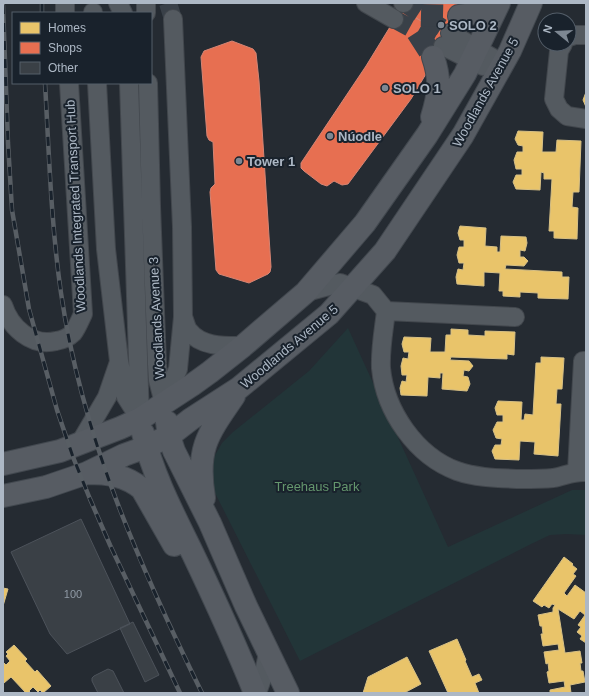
<svg xmlns="http://www.w3.org/2000/svg" width="589" height="696" font-family="Helvetica,sans-serif">
<rect width="100%" height="100%" fill="#252b32"/>
<path fill="#223538" d="M348 328 448 547 572 490H586V535L567 534 550 535 531 544 300 661 214 491 211 475 214 457 222 443 233 432 309 371Z"/>
<path fill="#e9c46a" stroke="#d7c085" d="M586 92V107L583 100Z
M518 131 543 132 542 152H556L557 140 581 141 579 192H573L572 207 578 208 577 239 554 238V231H549L552 179H544V173L541 172 540 190 516 189 513 182 516 175H522V169H516L514 160 517 152H523V146L518 145 515 139Z
M460 226 486 228 485 246 497 247V252H500L501 236 526 237 527 243 525 251 520 250V257H524L528 261 524 266 506 265 505 269 562 272V277H569L568 299 538 298V293L520 292V297L503 296V291H499L500 273 484 272V286L457 284 456 277 458 269 463 270 464 263H459L457 255 459 247H464V240H460L458 233Z
M451 329 468 330V335L485 336V331L515 332 514 355 507 354V359L451 357 450 360 469 361 473 366 469 371 464 370 463 376 468 377 470 384 467 391 442 389 443 373H440V378L428 377 427 396 401 395 400 388 402 381 406 382 407 375H402L401 366 403 358 408 359 409 352H404L402 344 404 337 431 338 430 352H445L446 335H451Z
M541 357 564 358 562 389H557L556 404H561L558 456 534 454 535 442 520 441 519 460 495 459 492 451 495 445H501L502 439 496 438 493 430 497 422H503V415H497L495 408 498 401 522 402 521 420H524L525 414 533 415 536 363H541Z
M564 557 573 564 572 565 577 569 573 574 576 576 564 593 567 596 575 585 586 593V643L580 639 582 636 577 632 581 627 578 625 585 615 580 611 574 619 558 609 565 653 580 651 582 663H580L581 671H583L585 682 570 685 571 693H550V690L565 687 564 681 549 683 547 672 549 671 548 663 546 664 544 652 559 650 558 644 543 646 541 634H543L542 626H540L538 615 553 612V608L555 605 552 604 549 608 544 605 542 607 533 601Z
M3 588 8 589 3 606Z
M457 639 466 660 465 661 472 677 479 674 482 680 475 683 479 693H448L429 651Z
M14 645 27 659 25 661 35 672 37 670 51 686 43 693 40 690 38 692 33 687 29 691 31 693H26L11 677 4 683 3 682V662L6 665 10 661 6 656 8 654 6 652Z
M407 657 421 684 404 693H363L368 677Z"/>
<path fill="#e76f51" stroke="#d68574" d="M404 3H464L448 37 401 9Z
M401 9 448 37 411 99 348 184 342 185 334 181 327 186 321 184 304 171 301 168V163L366 66Z
M232 41 253 49 256 53 259 81 271 267 270 272 268 274 249 283 219 274 216 270 210 192 211 188 215 184 213 142 209 140 207 136 201 57 204 51Z"/>
<path fill="#3a4046" stroke="#4c525a" d="M81 519 130 624 67 654 50 634 11 552Z
M133 622 159 675 145 682 120 628Z
M108 669 113 671 124 693H98L92 681V678L94 676Z"/>
<g fill="none" stroke-linecap="round" stroke-linejoin="round">
<path stroke="#394048" stroke-width="18" stroke-dasharray="18 9" stroke-linecap="butt" d="M168 3 173 19
M404 3 450 33
M394 19 443 46"/>
<path stroke="#394048" stroke-width="22" stroke-dasharray="22 11" stroke-linecap="butt" d="M421 15 459 16
M417 32 433 57"/>
<g stroke="#42474d" stroke-width="20">
<path id="minor" d="M65 3V13
M118 3 123 13
M146 3V13
M366 3 394 19
M403 3H404
M93 12V13
M450 33 503 64
M569 37 575 35H586
M563 44 559 51 554 99 559 109 567 116 586 119
M443 46 483 66
M97 83 106 249 119 361 126 397 140 419
M129 83 140 418
M148 83 151 206 157 364 158 380 164 403
M306 292 340 283 373 295 386 311C384 329 380 349 381 368 385 411 416 456 457 471 477 478 499 478 520 479 531 479 543 479 553 478 565 476 573 471 586 472
M3 305C10 327 31 347 56 341 62 340 69 337 73 333 77 328 80 320 83 314L69 83
M386 311 515 317
M183 317C185 321 186 328 189 331 201 347 225 346 243 346
M164 403 178 369 183 317 182 227 173 19
M80 443 107 397 119 362
M577 471 583 361H586
M257 693 264 673 268 653"/>
</g>
<g stroke="#42484f" stroke-width="24">
<path id="major" d="M459 16C470 15 484 10 493 3
M432 117C439 94 441 80 433 57
M167 422 169 436 174 451 210 523 246 606 288 693
M143 433C153 476 174 515 193 554 215 600 236 646 255 693
M3 464 60 451 120 428 140 419 192 385 210 372 243 346 306 292 365 223 427 135 465 74 499 3
M87 473C106 473 126 475 142 489L174 545
M3 496 46 487 87 473 124 455 146 447 169 436 191 419 239 388 329 314 385 251 463 135 510 51 531 3
M204 498C196 449 207 435 234 396"/>
</g>
<use href="#minor" stroke="#545a60" stroke-width="18"/>
<use href="#major" stroke="#575c63" stroke-width="22"/>
<g stroke="#585e64" stroke-width="4.5">
<path id="rail" d="M42 3V13
M3 5 8 143 12 210 29 309 57 410 73 457 90 499 110 545 180 693
M45 83C49 153 51 224 61 293 82 437 139 564 202 693"/>
</g>
<use href="#rail" stroke="#19222c" stroke-width="3" stroke-dasharray="9" stroke-linecap="butt"/>
</g>
<g fill="#7d8792" stroke="#19222c" stroke-width="1.5">
<circle cx="441" cy="25" r="4"/>
<circle cx="385" cy="88" r="4"/>
<circle cx="330" cy="136" r="4"/>
<circle cx="239" cy="161" r="4"/>
</g>
<g text-anchor="middle" stroke-width="4" stroke-linejoin="round" paint-order="stroke">
<g font-size="11" fill="#909aa5">
<text x="73" y="598">100</text>
</g>
<g font-size="13" font-weight="bold" fill="#adb8c5" stroke="#19222c" text-anchor="start">
<text x="449" y="30">SOLO 2</text>
<text x="393" y="93">SOLO 1</text>
<text x="338" y="141">Núodle</text>
<text x="247" y="166">Tower 1</text>
</g>
<g font-size="13" fill="#adb8c5" stroke="#19222c">
<text transform="translate(485 92) rotate(-61)" y="5">Woodlands Avenue 5</text>
<text transform="translate(75 206) rotate(-93)" y="5">Woodlands Integrated Transport Hub</text>
<text transform="translate(156 318) rotate(-93)" y="5">Woodlands Avenue 3</text>
<text transform="translate(289 346) rotate(-40)" y="5">Woodlands Avenue 5</text>
</g>
<g font-size="13" fill="#64966d" stroke="#19222c">
<text x="317" y="491">Treehaus Park</text>
</g>
</g>
<rect width="589" height="696" fill="none" stroke="#adb8c5" stroke-width="8"/>
<rect x="12" y="12" width="140" height="72" fill="#19222c" stroke="#545e69"/>
<rect x="20" y="22" width="20" height="12" fill="#e9c46a" stroke="#545e69"/>
<text x="48" y="32" font-size="12" fill="#adb8c5">Homes</text>
<rect x="20" y="42" width="20" height="12" fill="#e76f51" stroke="#545e69"/>
<text x="48" y="52" font-size="12" fill="#adb8c5">Shops</text>
<rect x="20" y="62" width="20" height="12" fill="#3a4046" stroke="#545e69"/>
<text x="48" y="72" font-size="12" fill="#adb8c5">Other</text>
<g transform="translate(557 32) rotate(288)"><circle r="19" fill="#19222c" stroke="#545e69"/>
<path d="M0-3L7 15L0 10L-7 15Z" fill="#7d8792"/>
<text y="-6" font-size="11" font-weight="bold" text-anchor="middle" fill="#adb8c5">N</text>
</g>
</svg>
